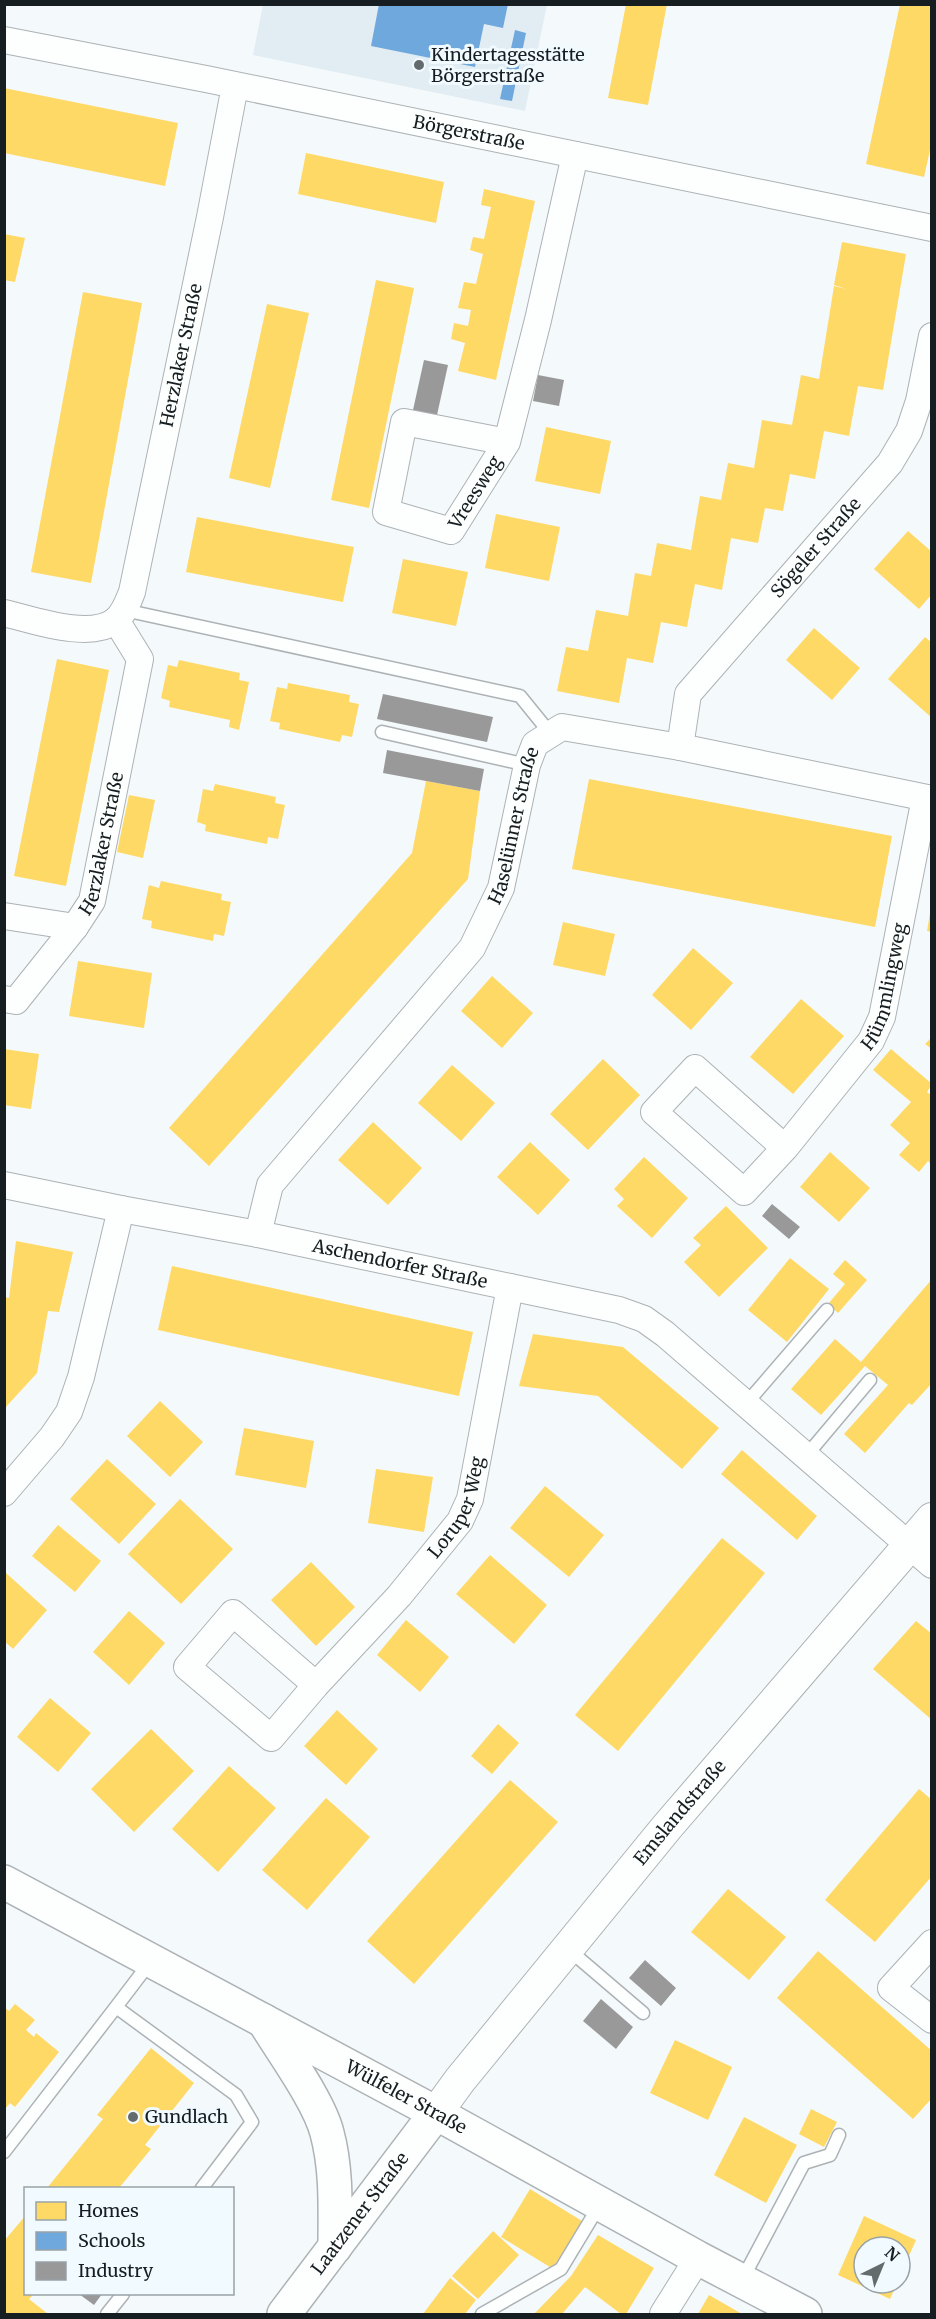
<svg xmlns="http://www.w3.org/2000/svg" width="936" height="2319" font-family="Merriweather,serif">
<rect width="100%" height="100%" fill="#f4f9fb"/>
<path fill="#e2edf3" d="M263 5H547L525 111 253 55Z"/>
<path fill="#ffd966" d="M626 4H667L648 105 608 98Z
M900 4H932V141L924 177 866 164Z
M4 88 178 123 165 186 4 153Z
M306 153 444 182 436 223 298 194Z
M484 189 535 201 496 380 458 371 465 343 451 339 454 323 468 326 471 310 458 308 464 282 476 284 483 254 470 250 473 237 484 239 491 207 481 205Z
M4 234 25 238 15 282 4 280Z
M842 242 906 254 883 390 858 386 849 436 824 431 815 479 790 474 783 511 765 508 758 543 731 538 722 590 695 584 687 627 661 622 653 663 627 658 619 703 557 691 566 647 588 651 596 610 628 616 635 573 651 576 657 543 691 550 700 496 721 500 728 463 754 468 762 420 792 425 801 375 819 379 834 286 846 289 834 285Z
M376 280 414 288 369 508 331 500Z
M83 292 142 303 91 583 31 572Z
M267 304 309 313 270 488 229 478Z
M546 427 611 441 600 494 535 481Z
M496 514 560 527 549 581 485 568Z
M197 517 354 547 343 602 186 572Z
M908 531 932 552V594L919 609 874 569Z
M403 559 468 572 456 626 392 613Z
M814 628 860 668 832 700 786 660Z
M925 637 932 643V718L888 679Z
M57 659 109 670 66 886 14 876Z
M179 660 240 673 239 680 249 682 239 730 229 727 230 720 169 707 170 701 161 698 168 665 177 667Z
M288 683 350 695 349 702 359 704 352 737 342 735 340 742 279 729 280 723 270 721 277 687 287 689Z
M589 779 892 836 875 927 572 869Z
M426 781 480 791 468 879 209 1166 169 1128 412 853Z
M215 784 276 797 275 803 285 805 278 839 268 837 267 844 205 831 206 825 197 822 203 789 213 791Z
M129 795 155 800 143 858 117 852Z
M161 881 222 894 221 900 231 902 224 936 214 934 213 941 151 928 152 921 142 919 149 885 159 888Z
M930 913H932V932L927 931Z
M563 922 615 934 605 976 553 965Z
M693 948 733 983 691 1030 652 995Z
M78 961 152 973 144 1028 69 1016Z
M492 976 533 1013 502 1048 461 1011Z
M801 999 844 1036 793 1094 750 1057Z
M932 1037V1049L925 1044Z
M4 1049 39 1054 31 1109 4 1105Z
M891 1049 932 1084 927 1092 932 1096V1165L928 1161 919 1172 899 1155 910 1143 890 1125 911 1102 873 1070Z
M603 1059 640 1095 588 1150 550 1114Z
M452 1065 495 1103 461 1141 418 1103Z
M373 1122 422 1168 388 1205 338 1160Z
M530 1142 570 1180 538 1215 497 1177Z
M830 1152 870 1188 839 1222 800 1187Z
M644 1157 688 1198 652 1238 617 1206 624 1199 614 1189Z
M726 1206 768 1248 719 1297 684 1262 701 1245 693 1238Z
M16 1241 73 1252 59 1312 48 1311 37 1373 4 1409V1297L9 1298Z
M790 1258 829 1289 787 1342 748 1310Z
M845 1260 867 1280 838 1313 828 1304 845 1284 833 1274Z
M172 1266 473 1332 459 1396 158 1330Z
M932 1279V1383L912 1405 909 1403 865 1453 844 1434 888 1385 865 1366 821 1415 791 1389 835 1339 861 1362Z
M533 1334 623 1347 719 1428 682 1469 598 1396 519 1386Z
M160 1401 203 1442 170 1477 127 1436Z
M244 1428 314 1441 306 1488 235 1475Z
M742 1450 817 1516 797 1540 721 1474Z
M107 1459 156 1504 119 1544 70 1499Z
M376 1469 433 1477 424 1532 368 1523Z
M545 1486 604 1535 569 1577 510 1528Z
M180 1499 233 1549 181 1604 128 1554Z
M58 1525 101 1561 75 1592 32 1556Z
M722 1538 765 1573 618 1751 575 1715Z
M490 1555 547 1605 514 1644 456 1594Z
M311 1562 355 1607 316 1646 271 1600Z
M6 1573 47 1610 13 1649 4 1641Z
M129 1611 165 1643 129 1685 93 1652Z
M406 1620 449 1657 420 1692 377 1655Z
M916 1621 932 1634V1720L873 1669Z
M50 1698 91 1733 58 1772 17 1737Z
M337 1710 378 1749 346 1785 304 1746Z
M498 1724 519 1743 492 1774 471 1756Z
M151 1729 194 1771 134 1832 91 1789Z
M229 1766 276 1808 218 1872 172 1829Z
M510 1780 558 1822 414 1984 367 1941Z
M919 1789 932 1800V1876L875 1942 825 1900Z
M326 1798 370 1837 307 1910 262 1870Z
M728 1889 786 1937 749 1980 691 1932Z
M818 1951 932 2051V2098L913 2119 777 1998Z
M15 2004 35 2020 26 2030 34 2037 36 2033 59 2052 15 2107 10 2103 4 2110V2007L9 2011Z
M675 2040 732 2067 708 2120 650 2093Z
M151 2048 194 2083 145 2145 151 2149 119 2188H47L103 2119 97 2115Z
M811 2109 837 2122 824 2147 799 2134Z
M744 2117 797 2145 766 2203 714 2175Z
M530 2189 582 2221 553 2269 501 2237Z
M26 2215V2294H34L29 2299 48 2314H5V2273L6 2270 4 2268V2241Z
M864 2216 916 2240 900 2276V2247H864V2283H897L890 2299 838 2275Z
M493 2231 519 2255 478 2299 452 2276Z
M598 2235 654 2268 626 2314H621L585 2287 562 2314H534L571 2276Z
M450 2278 476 2300 465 2314H423Z
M709 2295 742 2314H698Z"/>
<path fill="#6fa8dc" d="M379 4H508L503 28 484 24 475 67 371 46Z
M515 30 526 33 512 101 500 99Z"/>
<path fill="#999" d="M424 360 448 365 437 415 413 410Z
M538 375 564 380 559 406 533 401Z
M383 694 493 717 487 742 377 719Z
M387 750 484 769 480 791 383 773Z
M772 1204 800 1227 789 1239 762 1216Z
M645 1960 676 1988 661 2006 629 1978Z
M601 1999 633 2027 616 2049 583 2021Z
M79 2294H102L94 2305Z"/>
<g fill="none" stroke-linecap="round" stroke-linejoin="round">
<g stroke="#acb2b5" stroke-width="15">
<path id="service" d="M124 610 520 696 550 733
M382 732 527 765
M745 1405 827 1310
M806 1456 870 1380
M568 1949 643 2013
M151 1961 116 2007 236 2095 252 2122 202 2188
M4 2152 116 2007
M742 2280 804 2163 830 2155 839 2135
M107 2314 123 2294
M482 2314 561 2269 599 2206"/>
</g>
<g stroke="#acb2b5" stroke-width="28">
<g id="minor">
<path id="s1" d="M4 40 206 79 932 228"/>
<path id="s2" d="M507 442 404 422 386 512 451 531 507 442 538 320 575 155"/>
<path id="s3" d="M4 613C34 620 89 640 115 621 124 614 128 602 132 592L210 217 235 86"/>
<path id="s4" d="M680 747 688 694 890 463 909 431 919 401 932 336"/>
<path d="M4 916 75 927"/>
<path id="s5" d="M4 999 16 1001 75 927 92 901 140 659 116 620"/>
<path id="s6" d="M785 1148 695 1068 654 1112 744 1192 785 1148 871 1041 882 1017 925 798"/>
<path d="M4 1185 121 1209"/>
<path id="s7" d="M258 1234 270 1185 472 948 501 888 527 765 535 744 562 727 680 747 932 799"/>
<path id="s8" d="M4 1493 52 1437 69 1412 81 1377 121 1209 258 1234 619 1310 644 1319 665 1334 932 1565"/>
<path id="s9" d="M316 1685 233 1613 187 1667 271 1738 316 1685 399 1596 460 1521 470 1499 510 1287"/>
<path d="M932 1943 891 1988 932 2020"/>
<path d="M663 2314 698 2258"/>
</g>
</g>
<g stroke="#acb2b5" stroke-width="34">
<g id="tertiary">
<path id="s10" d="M436 2113 460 2080 667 1827 932 1519"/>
</g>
</g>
<g stroke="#acb2b5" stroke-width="36">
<g id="secondary">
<path id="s11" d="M4 1882 436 2113 698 2258 805 2314"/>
<path d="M264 2021C282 2051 319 2101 327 2133 337 2170 335 2209 335 2247"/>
<path id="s12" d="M284 2314 436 2113"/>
</g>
</g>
<use href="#service" stroke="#fdfefe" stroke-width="12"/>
<use href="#minor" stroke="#fdfefe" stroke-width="26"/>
<use href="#tertiary" stroke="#fdfefe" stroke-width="32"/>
<use href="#secondary" stroke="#fdfefe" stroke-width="33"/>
</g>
<g fill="#646b6d" stroke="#f1fafe" stroke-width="2">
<circle cx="419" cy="65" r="6"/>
<circle cx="133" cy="2117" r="6"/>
</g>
<g text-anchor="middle" stroke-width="6" stroke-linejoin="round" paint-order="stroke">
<g font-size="18" fill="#161e21" stroke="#f1fafe" text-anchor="start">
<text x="431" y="61">Kindertagesstätte<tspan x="431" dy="21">Börgerstraße</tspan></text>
<text x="145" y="2123">Gundlach</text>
</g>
<g font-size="18" fill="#161e21" stroke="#f1fafe">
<text dy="6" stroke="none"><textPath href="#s1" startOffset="474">Börgerstraße</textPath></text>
<text dy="6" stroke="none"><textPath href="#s3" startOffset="390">Herzlaker Straße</textPath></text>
<text dy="6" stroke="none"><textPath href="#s2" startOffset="310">Vreesweg</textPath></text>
<text dy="6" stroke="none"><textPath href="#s4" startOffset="248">Sögeler Straße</textPath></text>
<text dy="6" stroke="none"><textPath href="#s7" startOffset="492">Haselünner Straße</textPath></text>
<text dy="6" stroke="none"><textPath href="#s5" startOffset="196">Herzlaker Straße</textPath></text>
<text dy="6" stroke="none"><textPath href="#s6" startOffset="555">Hümmlingweg</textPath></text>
<text dy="6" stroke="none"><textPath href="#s8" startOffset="598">Aschendorfer Straße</textPath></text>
<text dy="6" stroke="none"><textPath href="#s9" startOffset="590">Loruper Weg</textPath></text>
<text dy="6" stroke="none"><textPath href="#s10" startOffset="387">Emslandstraße</textPath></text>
<text dy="6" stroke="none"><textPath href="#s11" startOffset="456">Wülfeler Straße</textPath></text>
<text dy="6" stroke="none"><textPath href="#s12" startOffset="126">Laatzener Straße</textPath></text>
</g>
</g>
<rect width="936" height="2319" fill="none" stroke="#161e21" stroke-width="12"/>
<rect x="24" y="2187" width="210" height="108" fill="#f1fafe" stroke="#99a2a6" stroke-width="1.5"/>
<rect x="36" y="2202" width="30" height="18" fill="#ffd966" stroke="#99a2a6" stroke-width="1.5"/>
<text x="78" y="2217" font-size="18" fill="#161e21">Homes</text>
<rect x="36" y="2232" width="30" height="18" fill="#6fa8dc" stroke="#99a2a6" stroke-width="1.5"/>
<text x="78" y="2247" font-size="18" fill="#161e21">Schools</text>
<rect x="36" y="2262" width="30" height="18" fill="#999999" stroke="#99a2a6" stroke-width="1.5"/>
<text x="78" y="2277" font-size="18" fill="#161e21">Industry</text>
<g transform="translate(882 2265) rotate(43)"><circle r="28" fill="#f1fafe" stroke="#99a2a6" stroke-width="1.5"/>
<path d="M0-4.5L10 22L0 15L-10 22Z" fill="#646b6d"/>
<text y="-9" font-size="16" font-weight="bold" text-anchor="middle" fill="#161e21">N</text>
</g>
</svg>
